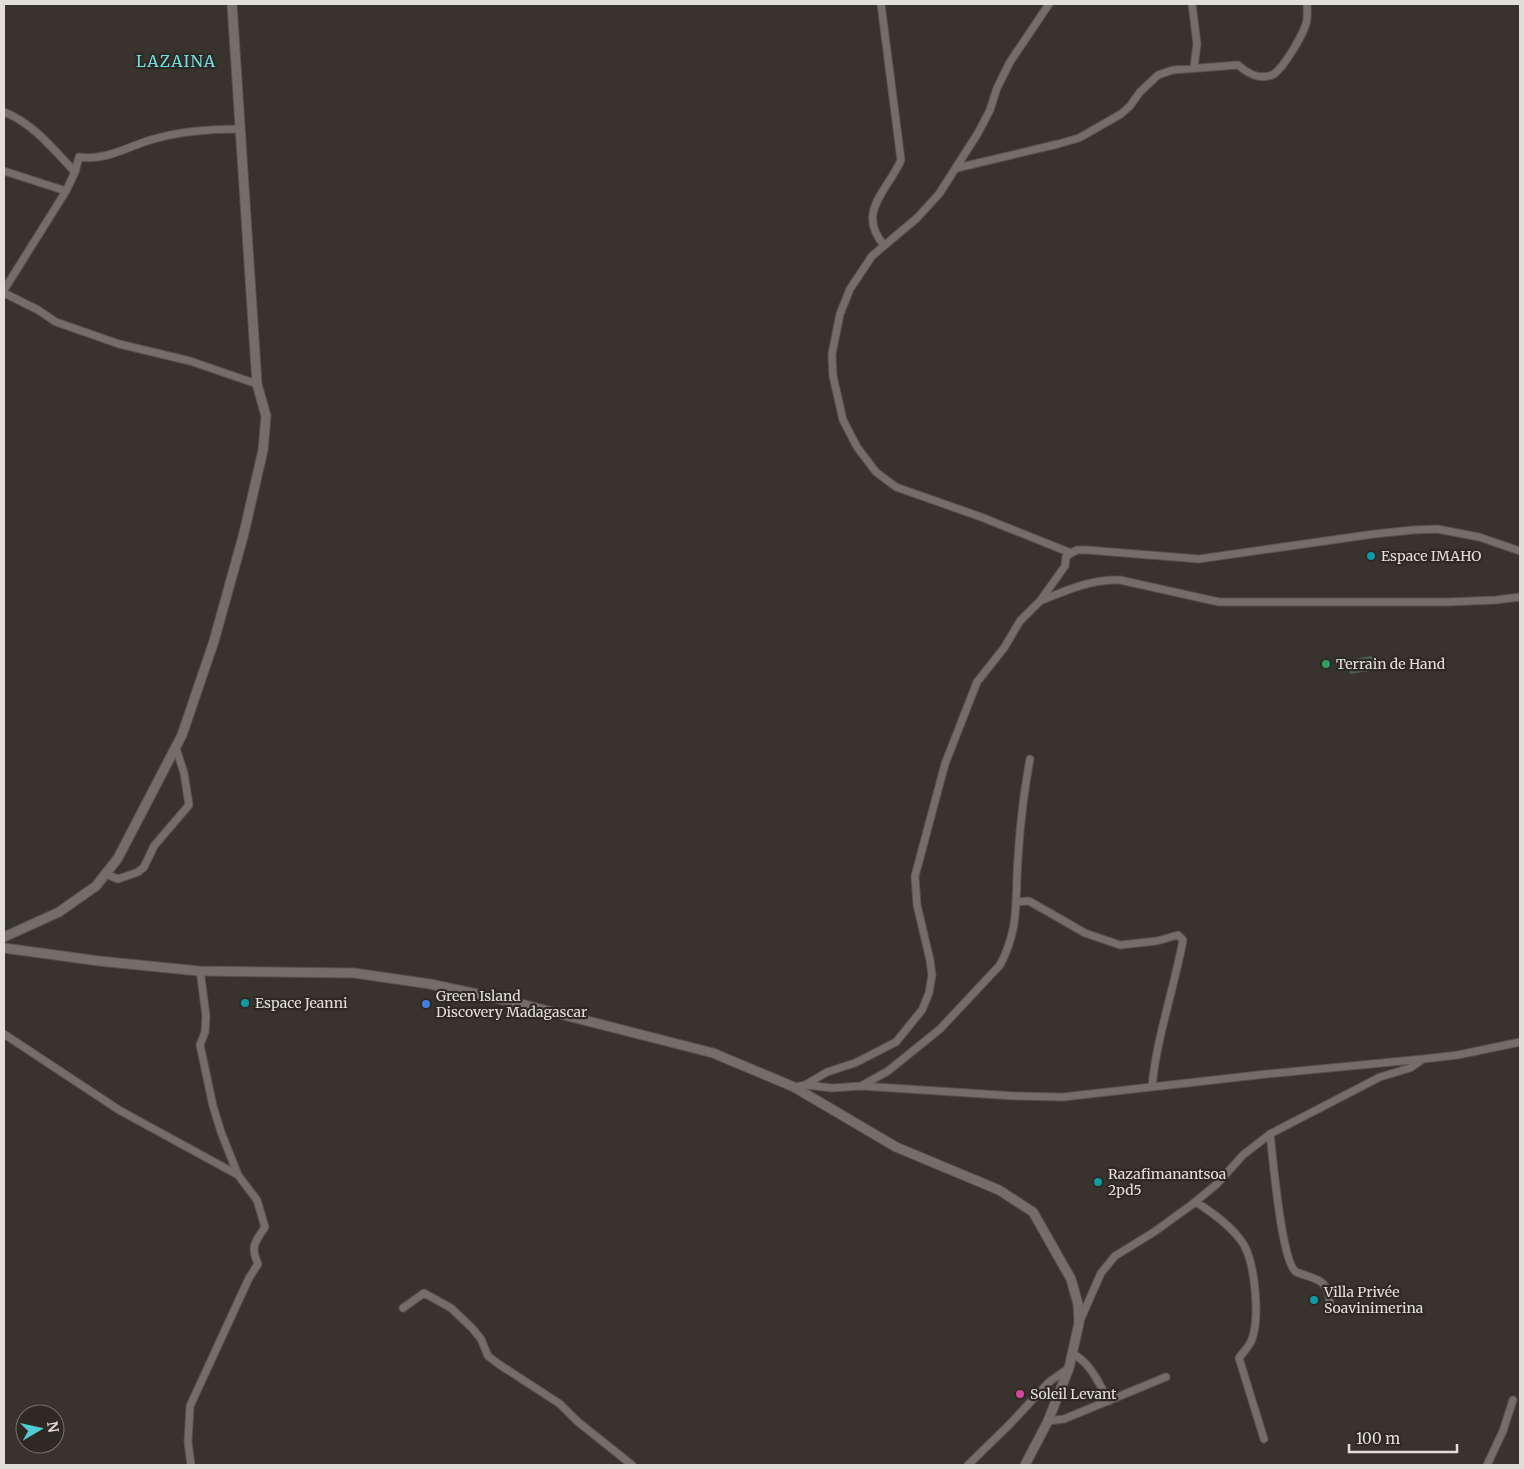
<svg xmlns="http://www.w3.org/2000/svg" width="1524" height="1469" font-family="Merriweather,serif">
<rect width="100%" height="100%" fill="#39332e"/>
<path fill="#47624f" d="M1372 656 1374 670 1350 674 1348 660Z"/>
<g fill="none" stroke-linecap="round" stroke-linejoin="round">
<g stroke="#56524d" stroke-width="9">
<path id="street" d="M881 4 901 160C889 189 855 212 884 245
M1192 4 1197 44 1194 67
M4 112C33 123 54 150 75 172
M957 168 1058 144 1079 138 1121 114 1130 106 1140 92 1158 75 1173 70 1238 65C1247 73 1261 81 1274 74 1285 66 1302 36 1306 24 1308 18 1307 10 1307 4
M4 171 66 191
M4 290 66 191 75 172 79 157C107 161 128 146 154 139 181 131 212 129 240 129
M4 293 38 310 56 322 119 344 190 361 257 384
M1071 553 1077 550H1087L1199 559 1374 534 1413 530 1437 529 1479 537 1520 551
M1040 601C1067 590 1091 579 1120 580L1219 602H1448L1496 600 1520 597
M106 874 118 879 138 872 144 867 154 846 189 805 184 773 176 748
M1017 902 1029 901 1085 933 1120 945 1157 941 1178 935 1183 940C1174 989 1157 1036 1152 1086
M199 971 201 977 206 1016 205 1032 200 1045 213 1106 221 1132 238 1175
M4 1034 119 1110 238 1175 257 1200 265 1227C255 1242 250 1246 258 1264L249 1278 190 1406 188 1442 191 1465
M806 1085 832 1088 861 1086 1015 1096 1063 1097 1267 1074 1423 1059
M861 1086 888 1071 940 1029 1000 965C1020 928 1015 898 1018 858 1020 825 1024 791 1030 759
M794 1087 805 1085 827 1072 855 1063 896 1042 922 1010 929 993 932 975 930 960 917 905 915 876 945 764 977 682 1004 648 1020 621 1040 601 1065 566 1066 557 1071 553 981 517 896 487 876 472 857 447 843 420 833 376 832 354 840 314 850 289 872 256 917 218 939 194 978 133 990 110 997 88 1010 62 1049 4
M1270 1134C1273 1157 1281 1261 1296 1272 1317 1280 1328 1278 1330 1304
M1196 1202C1213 1213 1233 1227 1244 1245 1255 1265 1260 1317 1252 1339 1250 1346 1243 1352 1239 1358L1264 1439
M403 1308 424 1293 451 1308 472 1328 481 1339 488 1356 500 1365 560 1404 577 1421 632 1465
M1079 1323 1101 1273 1115 1256 1154 1232 1190 1206 1217 1184 1243 1155 1270 1134 1380 1077 1410 1068 1423 1059 1458 1055 1520 1042
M1073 1354C1091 1363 1099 1384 1109 1401
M1048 1421 1064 1419 1166 1377
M968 1465 1010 1424 1049 1382 1069 1368
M1487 1465 1503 1431 1513 1400"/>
</g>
<g stroke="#56524d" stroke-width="11">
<path id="secondary" d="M4 937 59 912 96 886 118 858 182 735 214 641 244 533 263 450 266 416 257 384 232 4
M4 948 99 961 199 971 354 973 430 984 505 1000 713 1053 794 1087 896 1147 999 1190 1033 1212 1071 1279 1078 1304 1079 1323 1069 1368 1048 1421 1025 1465"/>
</g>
<use href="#street" stroke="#756e68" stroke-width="7"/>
<use href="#secondary" stroke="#756e68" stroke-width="9"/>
</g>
<g fill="#0f9aa8" stroke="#2f2924" stroke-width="2">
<circle cx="1371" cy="556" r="5"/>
<circle cx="245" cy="1003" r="5"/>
<circle cx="1098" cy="1182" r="5"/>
<circle cx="1314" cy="1300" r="5"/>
</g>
<circle fill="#2e9e5b" stroke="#2f2924" stroke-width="2" cx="1326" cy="664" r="5"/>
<circle fill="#3f7fe0" stroke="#2f2924" stroke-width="2" cx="426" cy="1004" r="5"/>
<circle fill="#d1479c" stroke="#2f2924" stroke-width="2" cx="1020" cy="1394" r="5"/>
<g text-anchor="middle" stroke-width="4.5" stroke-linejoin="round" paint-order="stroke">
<g font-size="14" fill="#e2dfdb" stroke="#2f2924" text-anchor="start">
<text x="1381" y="561">Espace IMAHO</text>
<text x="1336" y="669">Terrain de Hand</text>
<text x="436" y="1001">Green Island<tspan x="436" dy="16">Discovery Madagascar</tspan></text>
<text x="255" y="1008">Espace Jeanni</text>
<text x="1108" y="1179">Razafimanantsoa<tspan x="1108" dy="16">2pd5</tspan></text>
<text x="1324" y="1297">Villa Privée<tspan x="1324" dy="16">Soavinimerina</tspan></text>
<text x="1030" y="1399">Soleil Levant</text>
</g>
<g font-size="16" letter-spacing="1" fill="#6fdbe1" stroke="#2f2924">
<text x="176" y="67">LAZAINA</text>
</g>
</g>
<rect width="1524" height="1469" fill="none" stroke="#e2dfdb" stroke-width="10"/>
<g transform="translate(40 1429) rotate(81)"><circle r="24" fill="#2f2924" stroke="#77726d"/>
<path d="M0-4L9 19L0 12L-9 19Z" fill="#51ccd3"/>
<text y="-8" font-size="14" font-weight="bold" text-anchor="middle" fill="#e2dfdb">N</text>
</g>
<path d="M1349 1444v8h108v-8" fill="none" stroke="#e2dfdb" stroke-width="2.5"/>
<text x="1356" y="1444" font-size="15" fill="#e2dfdb" stroke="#2f2924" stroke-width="4" paint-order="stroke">100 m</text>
</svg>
